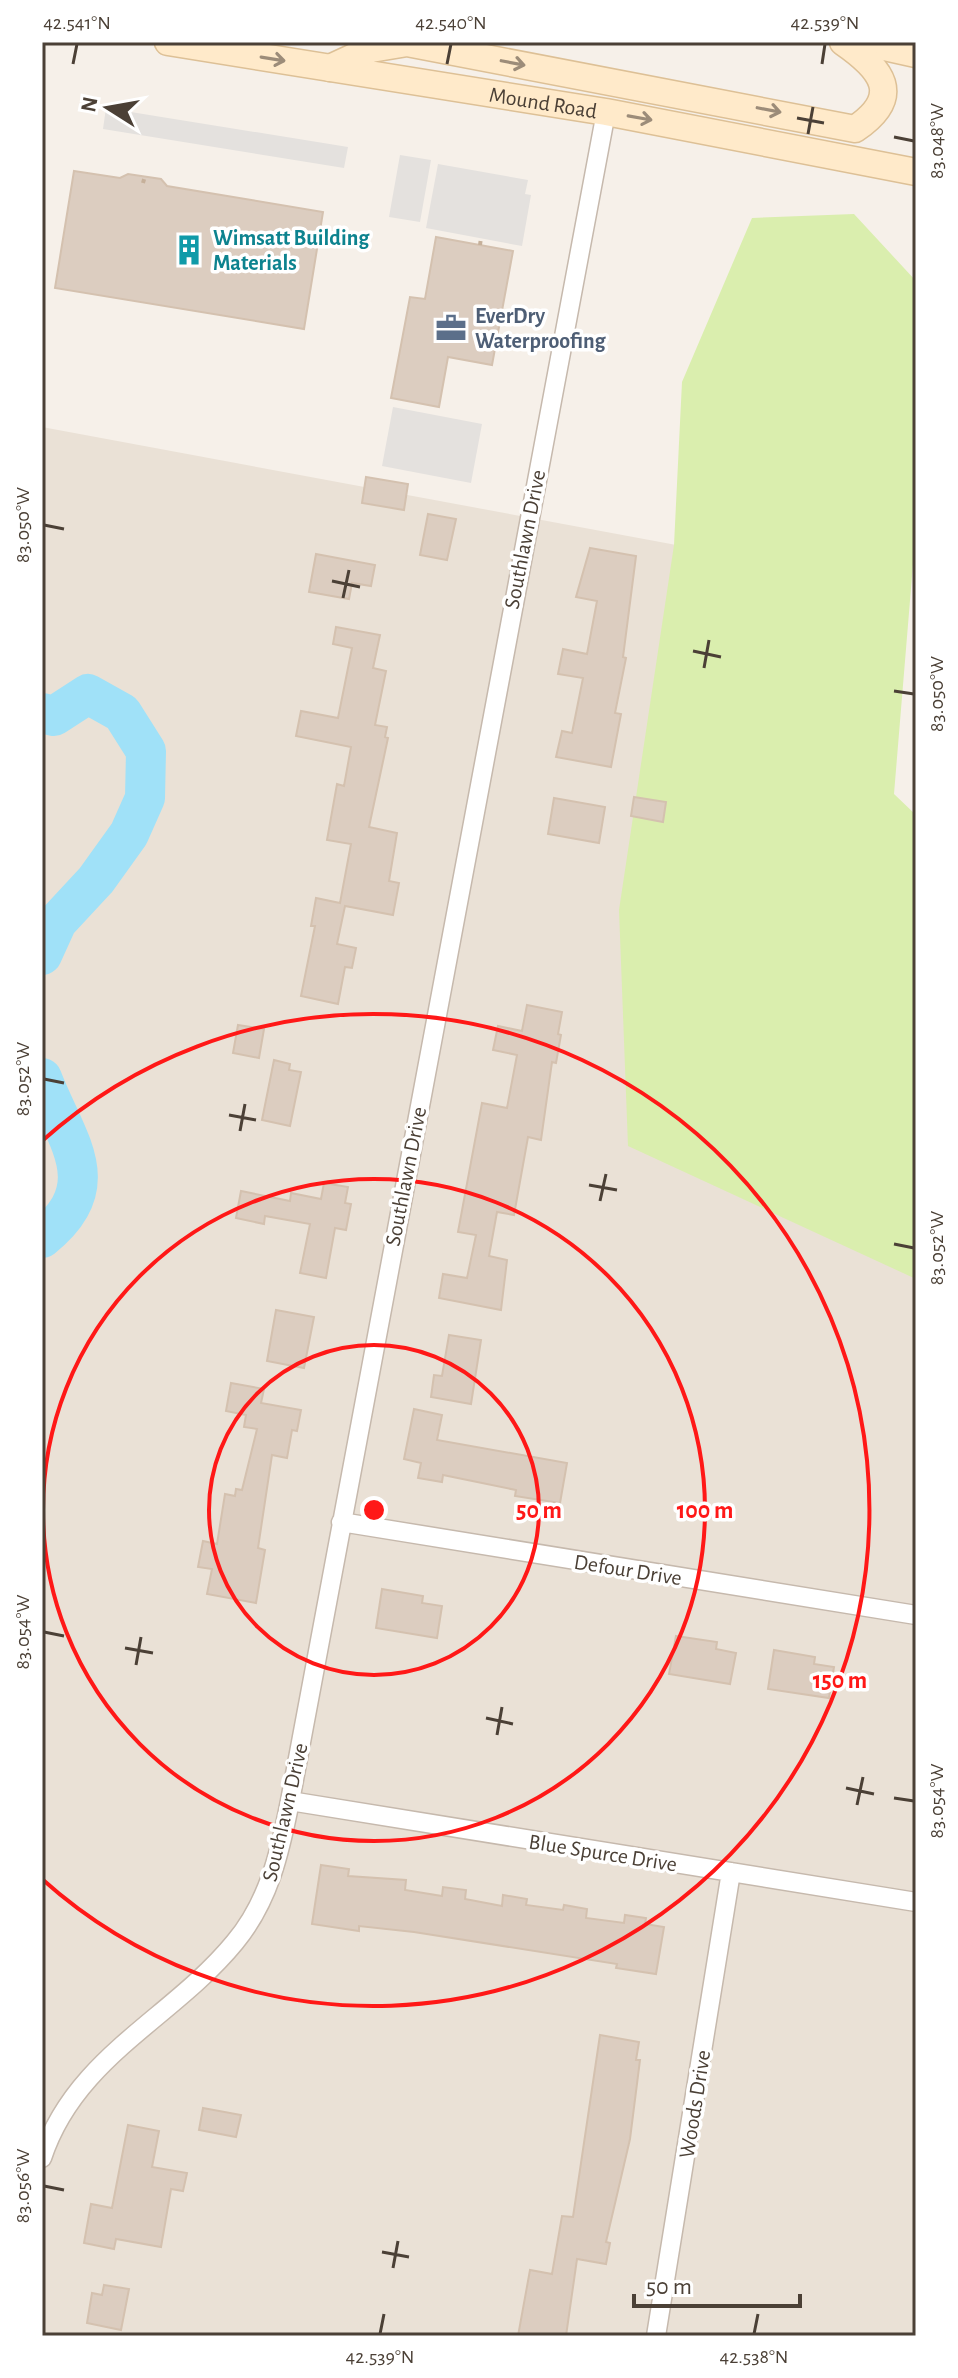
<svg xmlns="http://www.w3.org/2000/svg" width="958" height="2378" font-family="'Alegreya Sans',sans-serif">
<rect width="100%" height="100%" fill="#f6f0e9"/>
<path fill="#eae1d6" d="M42 427 741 557 916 1089V2336H42Z"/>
<path fill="#daeeae" d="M854 214 916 281V528L894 794 916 815V1279L628 1146 619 910 674 545 682 382 752 218Z"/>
<path fill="#e4e1de" d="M106 108 348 147 344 168 103 129Z
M400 155 431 160 420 222 389 217Z
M438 164 528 180 525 194 531 195 522 246 426 228Z
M393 407 482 424 471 483 382 466Z"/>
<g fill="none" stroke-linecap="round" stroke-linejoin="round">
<path stroke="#a0e1f8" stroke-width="40" d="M42 713 54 716 88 694 122 713 146 751 145 798 129 834 96 880 57 922 42 955
M42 1078C66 1141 109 1185 42 1238"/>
</g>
<path fill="#dccdc0" stroke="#d4c1af" stroke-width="2" d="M74 171 120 178 128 174 161 179 167 186 323 212 304 329 55 288Z
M436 237 513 251 492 365 448 357 439 407 391 398 410 297 425 299Z
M366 477 408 484 404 510 362 503Z
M428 514 456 519 447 560 420 555Z
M590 548 636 556 623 657 626 658 615 713 621 714 611 767 556 757 562 731 572 733 583 678 558 674 563 649 587 654 597 601 576 597Z
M316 554 375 565 371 586 352 583 349 599 309 592Z
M336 627 380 635 373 668 386 671 375 725 387 727 385 737 388 738 369 827 397 833 389 881 399 883 393 915 345 906 337 944 356 948 352 968 345 967 338 1004 301 996 315 926H311L316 898 340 903 351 844 327 840 337 784 344 786 351 747 296 736 301 711 338 718 352 648 333 644Z
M634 797 666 802 663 822 631 816Z
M554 798 605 807 599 843 548 834Z
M527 1005 562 1012 558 1034 561 1035 556 1063 552 1062 541 1140 528 1137 514 1215 497 1212 489 1256 507 1260 501 1310 439 1298 443 1274 467 1278 476 1235 458 1232 482 1103 507 1108 517 1055 493 1050 498 1026 522 1031Z
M238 1025 264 1029 259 1058 233 1053Z
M274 1060 290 1064 289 1070 301 1072 290 1126 262 1120Z
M324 1183 348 1187 345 1203 351 1204 346 1230 335 1228 326 1278 300 1273 310 1224 265 1216 264 1224 236 1218 241 1191 290 1201 291 1193 321 1199Z
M276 1310 314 1317 304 1368 267 1361Z
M449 1335 481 1340 471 1404 431 1397 434 1375 442 1376Z
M231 1383 264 1389 261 1403 301 1410 297 1431 292 1430 287 1458 272 1455 258 1548 265 1550 256 1603 207 1594 212 1569 198 1567 203 1541 217 1544 225 1494 235 1496 236 1489 242 1490 257 1429 244 1427 246 1415 226 1411Z
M414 1409 442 1415 437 1440 567 1463 560 1503 515 1496 516 1490 443 1475 442 1482 418 1478 421 1463 404 1459Z
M382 1589 423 1596 422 1603 442 1606 437 1638 376 1628Z
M676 1636 717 1642 716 1649 736 1653 730 1684 669 1674Z
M774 1650 815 1657 814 1664 834 1667 829 1698 768 1689Z
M321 1865 349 1869 348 1876 406 1880 405 1890 442 1896 443 1887 466 1890 465 1899 502 1906 503 1895 527 1899 526 1905 563 1910 564 1905 587 1909 586 1918 624 1923 625 1915 646 1918 645 1924 664 1927 656 1974 616 1968 617 1964 414 1932 359 1926V1931L312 1924Z
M600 2035 639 2042 636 2060H640L630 2139 606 2242 610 2243 606 2264 577 2259 566 2336H518L530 2270 552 2274 562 2216 573 2217Z
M203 2108 241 2115 236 2137 199 2130Z
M128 2125 159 2131 152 2167 187 2173 183 2191 171 2189 161 2247 116 2239 114 2249 84 2243 91 2204 112 2208Z
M104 2285 129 2289 121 2330 87 2323 92 2293 102 2295Z"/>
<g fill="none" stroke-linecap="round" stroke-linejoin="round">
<g stroke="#c6b9ad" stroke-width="21">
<path id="street" d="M341 1522 916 1615
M290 1801 916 1902
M42 2158C75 2057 172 2019 235 1942 269 1901 280 1852 290 1801L606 112
M656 2336 731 1872"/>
</g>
<g stroke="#ddc096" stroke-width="29">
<g id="secondary">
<path id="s1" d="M168 42 606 112 916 172"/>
<path d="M862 42 916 54"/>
<path d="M330 68 371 49 407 43 855 129C904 96 882 69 843 42"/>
</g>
</g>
<path stroke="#c6b09a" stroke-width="4" stroke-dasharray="4 4" stroke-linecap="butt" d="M143 183 145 176
M480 245 481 238"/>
<use href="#street" stroke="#fff" stroke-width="18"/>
<use href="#secondary" stroke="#ffeaca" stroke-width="26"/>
</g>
<defs><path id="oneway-shaft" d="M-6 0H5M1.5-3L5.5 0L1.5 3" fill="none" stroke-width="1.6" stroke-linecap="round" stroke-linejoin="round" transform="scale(2)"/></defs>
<g stroke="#9c8c79">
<use href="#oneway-shaft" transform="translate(273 59) rotate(9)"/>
<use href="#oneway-shaft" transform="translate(513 63) rotate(11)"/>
<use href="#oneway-shaft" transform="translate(769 110) rotate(11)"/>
<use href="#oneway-shaft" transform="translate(640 118) rotate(10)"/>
</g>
<path fill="none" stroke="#4b4036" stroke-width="3" d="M73 64 77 44M447 64 451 44M822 64 825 44M797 118 824 123M808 134 813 107M894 137 914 141M44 525 64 529M332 581 360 587M343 598 349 570M693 651 721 657M704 668 709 640M894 691 914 694M44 1079 64 1083M229 1115 256 1120M240 1131 245 1104M589 1185 617 1190M600 1201 606 1174M894 1244 914 1248M44 1632 64 1636M125 1648 153 1653M136 1665 141 1637M486 1718 513 1724M497 1735 502 1707M846 1788 874 1794M894 1798 914 1801M857 1805 863 1777M44 2186 64 2190M382 2252 409 2257M393 2268 398 2241M380 2334 384 2314M754 2334 758 2314"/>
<g fill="none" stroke="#ff1817" stroke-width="4">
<circle cx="374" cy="1510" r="165"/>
<circle cx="374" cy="1510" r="331"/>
<path d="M42 1141A496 496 0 1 1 42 1879"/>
</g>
<defs>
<g id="building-bare" transform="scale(2.4)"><path d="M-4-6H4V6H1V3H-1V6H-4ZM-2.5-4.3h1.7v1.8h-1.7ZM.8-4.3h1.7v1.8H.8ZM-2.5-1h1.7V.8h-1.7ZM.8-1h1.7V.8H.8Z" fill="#0f9aa8" stroke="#fff" stroke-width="2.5" paint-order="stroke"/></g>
<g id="office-bare" transform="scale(2.4)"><path d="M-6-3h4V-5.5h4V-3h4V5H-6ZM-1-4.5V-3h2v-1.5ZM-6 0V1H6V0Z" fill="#5c6f8a" stroke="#fff" stroke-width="2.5" paint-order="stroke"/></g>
</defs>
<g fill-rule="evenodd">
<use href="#building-bare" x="189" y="250"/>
<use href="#office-bare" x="451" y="328"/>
</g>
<g text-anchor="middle" stroke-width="7" stroke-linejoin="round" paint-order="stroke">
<g font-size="22" fill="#4b4036" stroke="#fff">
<text dy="8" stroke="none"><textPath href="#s1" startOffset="380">Mound Road</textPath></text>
<text transform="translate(524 539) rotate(-79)" y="8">Southlawn Drive</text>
<text transform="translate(405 1176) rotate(-79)" y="8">Southlawn Drive</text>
<text transform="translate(628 1569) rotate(9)" y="8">Defour Drive</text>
<text transform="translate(284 1812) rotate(-77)" y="8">Southlawn Drive</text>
<text transform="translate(603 1852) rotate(9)" y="8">Blue Spurce Drive</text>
<text transform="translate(694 2104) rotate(-81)" y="8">Woods Drive</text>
</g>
<g font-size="22" font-weight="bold" fill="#0d838f" stroke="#fff" text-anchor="start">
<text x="213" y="245">Wimsatt Building<tspan x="213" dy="25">Materials</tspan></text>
</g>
<g font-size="22" font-weight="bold" fill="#4e5e75" stroke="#fff" text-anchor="start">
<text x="475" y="323">EverDry<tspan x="475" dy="25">Waterproofing</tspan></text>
</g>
</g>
<circle cx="374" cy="1510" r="12" fill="#ff1817" stroke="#fff" stroke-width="4"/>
<g font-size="24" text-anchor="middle" font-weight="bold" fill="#ff1817" stroke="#fff" stroke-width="7" stroke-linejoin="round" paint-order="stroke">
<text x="539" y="1518">50 m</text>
<text x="705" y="1518">100 m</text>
<text x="840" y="1688">150 m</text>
</g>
<rect width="958" height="2378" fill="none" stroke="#ffffff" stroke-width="88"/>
<g transform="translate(108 108) rotate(281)" stroke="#ffffff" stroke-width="6" paint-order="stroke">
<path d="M0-6L14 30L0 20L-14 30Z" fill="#4b4036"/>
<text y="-12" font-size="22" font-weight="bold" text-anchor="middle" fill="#4b4036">N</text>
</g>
<path d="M634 2294v12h166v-12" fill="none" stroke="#4b4036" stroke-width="4"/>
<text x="646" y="2294" font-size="24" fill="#4b4036" stroke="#ffffff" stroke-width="6" paint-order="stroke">50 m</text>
<rect x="44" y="44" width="870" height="2290" fill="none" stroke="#4b4036" stroke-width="3"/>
<g font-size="20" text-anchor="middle" fill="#4b4036">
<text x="77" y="29">42.541°N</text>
<text x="451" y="29">42.540°N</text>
<text x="825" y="29">42.539°N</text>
<text transform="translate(936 141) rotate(-90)" y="7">83.048°W</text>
<text transform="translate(22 525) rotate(-90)" y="7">83.050°W</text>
<text transform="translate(936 694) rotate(-90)" y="7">83.050°W</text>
<text transform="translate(22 1079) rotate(-90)" y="7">83.052°W</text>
<text transform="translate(936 1248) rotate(-90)" y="7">83.052°W</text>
<text transform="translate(22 1632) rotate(-90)" y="7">83.054°W</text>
<text transform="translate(936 1801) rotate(-90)" y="7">83.054°W</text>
<text transform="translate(22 2186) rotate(-90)" y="7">83.056°W</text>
<text x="380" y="2363">42.539°N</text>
<text x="754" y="2363">42.538°N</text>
</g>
</svg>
